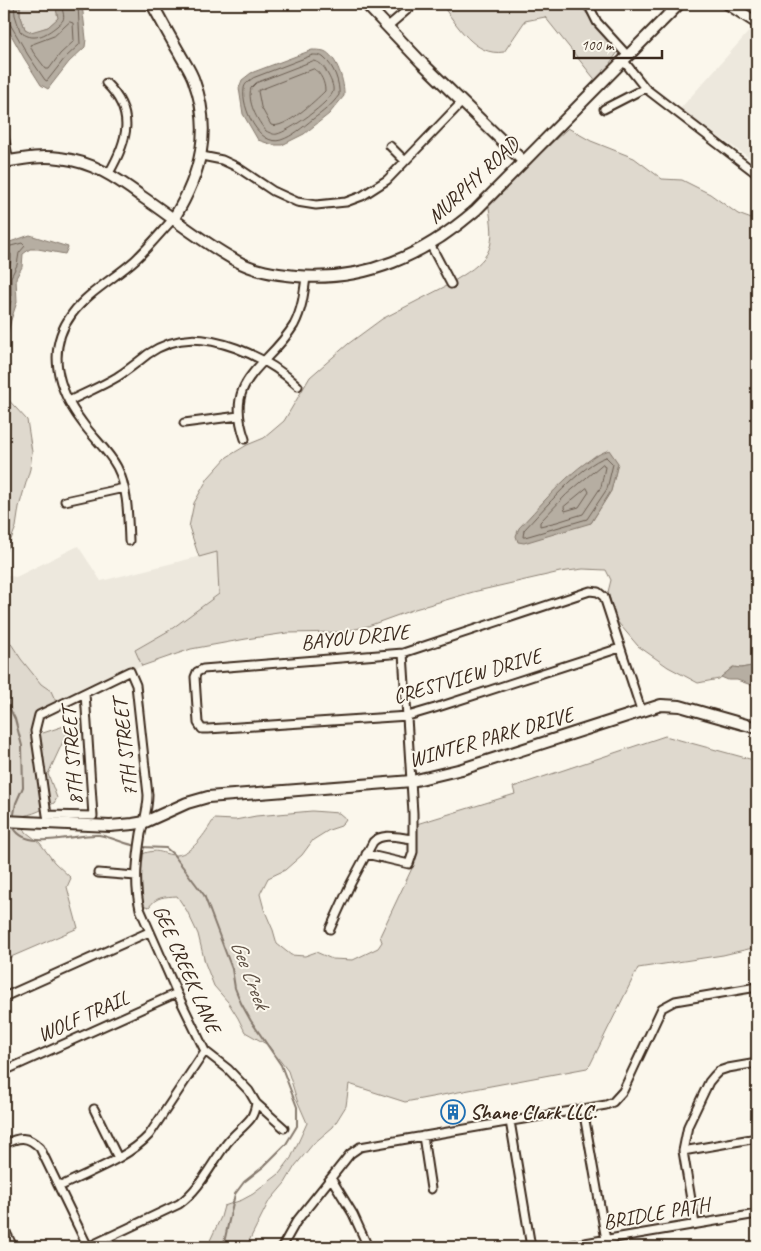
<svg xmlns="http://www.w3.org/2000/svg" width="761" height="1251" font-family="Caveat,sans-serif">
<rect width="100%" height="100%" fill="#fbf7ec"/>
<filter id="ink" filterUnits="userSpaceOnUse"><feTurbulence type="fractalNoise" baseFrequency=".02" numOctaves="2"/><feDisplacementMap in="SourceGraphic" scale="10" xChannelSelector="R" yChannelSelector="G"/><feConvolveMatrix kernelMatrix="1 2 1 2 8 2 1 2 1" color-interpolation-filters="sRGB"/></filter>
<g filter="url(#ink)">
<path fill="#ede8dd" d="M752 28 757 31V163L679 110Z
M78 546 101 581 217 552 219 594 170 630 135 650 142 666 133 670 131 667 49 707 51 691 41 684 21 659 4 633V575L16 577Z"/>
<path fill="#dfd9ce" stroke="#8d8276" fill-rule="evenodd" d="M20 4H55L59 18 48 27 31 33 25 29 20 14Z
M441 4H579L618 52 610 63 613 66 597 82 545 17 525 21 504 52C474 57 457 24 441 4Z
M568 128 591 141 634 158 662 179 682 180 710 194 738 214 757 221V665L741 668 733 667 719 679 698 683 668 667 638 646 616 620 608 592 611 580 606 570 583 569 560 572 473 592 415 609 368 626 343 632 287 633 246 639 191 649 142 666 135 650 170 630 219 594 217 552 199 557 189 527 194 503 208 478 227 457 247 445 264 438 284 421 310 377 348 344 382 319 448 285 450 288 456 285 454 281C494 257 496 247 488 202ZM596 455 618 463 611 491 591 523 520 528 558 487Z
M4 395 27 420 32 452 30 469 19 507 16 527 4 557Z
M4 633 21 659 41 684 51 691 56 702 35 714 43 809C30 816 18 817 4 817Z
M64 726 67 733 48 774 57 798 54 803 50 805 39 731V729L43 733Z
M665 736 757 761V947L723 955 638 968 590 1065 587 1068 405 1102 349 1084 346 1106 333 1127 313 1144 295 1166 285 1183 268 1203 246 1247H207L221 1217 224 1206 242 1200 253 1194 279 1174 291 1158 307 1123 297 1100 288 1071 268 1045 245 1032 238 1018 228 1002 214 986 205 963 198 934 187 911 177 896C164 897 157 896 149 907L142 905C138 888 140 872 142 854 159 848 159 853 173 855 191 857 206 832 214 819L235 820 256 816 312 811 339 813 346 819 341 826 329 830 313 840 302 855 285 870 268 878 260 894 264 909 273 930 277 944 291 955 305 956 316 952 332 959 353 960 378 948 382 942 380 936 414 864 410 826 515 794 513 787Z
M4 824H22L26 832 40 843 54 862 71 878 67 887 78 928 4 960Z"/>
<path fill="#b6aea2" stroke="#85796d" d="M4 4H20V14L25 29 31 32 48 27 58 18 55 4H82L86 39 85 47 69 62 48 89 41 85 24 58 4 22Z
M312 50C315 50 320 50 324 51 337 56 345 83 344 96L329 114 304 134 282 145H273L258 140 243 114 239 88 242 80 251 73Z
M30 235 68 247 65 254 38 249H30L23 254 22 267 16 278 17 302 11 320 5 346 4 383V241L10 242Z
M609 450 618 463 611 491 591 523 524 543 518 542 516 536 519 528C543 503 577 461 609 450Z
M757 665V687L737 680H728L721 677 733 667 741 668Z"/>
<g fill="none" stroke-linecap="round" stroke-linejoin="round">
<path stroke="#6c5f53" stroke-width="1" d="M14 4 15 15 20 31C32 43 46 35 57 26 59 24 62 22 63 20 65 16 62 8 60 4
M4 21 10 24 28 55 45 80 47 81 65 58 80 44 78 4
M70 22 73 23 74 41 60 54 49 69H46L33 52 30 45 54 36Z
M313 55C317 55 321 55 324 58 334 66 340 83 339 95 332 105 323 112 313 119 303 127 293 136 281 140 259 147 241 107 244 89 244 84 249 81 253 78Z
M313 61C320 62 324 66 327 73 330 78 334 86 333 91 331 102 288 132 277 134 274 135 270 133 266 131 257 120 247 102 251 88L256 83Z
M314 69C321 73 325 83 325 91 315 101 284 130 271 125L261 107 258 91Z
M4 246H11L22 243 25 246 19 253 17 265 11 277V301L6 318 4 331
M4 252 11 254C12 266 7 266 5 277 3 286 7 296 4 305
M606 457 613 464 607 489 587 519 525 537H523L524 530C542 511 582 464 606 457Z
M603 464 605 467 601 487 583 514 557 522 540 526V522L566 495Z
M587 488 589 492 579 507 565 511 564 507Z"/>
<path stroke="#85796d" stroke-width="2" d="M4 657 8 675V705L15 719 22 746 23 787 16 803 14 814
M14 828C27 852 77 833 99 835 112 837 124 844 137 846
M141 847 166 848 173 854 204 895 232 969 235 988 241 1003 251 1021 281 1065 297 1107V1126L286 1144 263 1167 244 1182 235 1194 223 1247"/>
<g stroke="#3b2a1e" stroke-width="11">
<path id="street" d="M588 4 597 22 627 55
M387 27 414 4
M623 60 645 88
M106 83C136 113 128 140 109 173
M604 109 645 88 757 174
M4 136 9 161
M390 146 405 161
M202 156 222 160 237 167 273 191 297 202 316 205 346 202 362 196 387 180 462 102
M430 244 451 284
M69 401C85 393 102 386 117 377 128 370 138 362 148 354 178 334 204 337 236 348 260 357 279 368 298 386
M184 423 239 416
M245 439C223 377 267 369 294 325 302 310 304 293 306 277
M65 501 124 488
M129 541C128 518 128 488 117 467 108 450 93 438 82 422 57 389 46 349 72 314 88 292 115 278 135 260 149 247 161 232 174 218
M620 648 435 708 408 716 208 729H202L198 723 195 677 197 672 203 669 403 653 590 591 598 592 604 597 641 710
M85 693 93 816 47 815 35 731 39 715 130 671 136 685 148 795C148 809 144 820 141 834 137 859 134 884 140 909L177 993 205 1051 228 1069 249 1091 256 1103 284 1128
M366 854 409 864 413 852V813L403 653
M98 873 136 876
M330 929 351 883 373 842C383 832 400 838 413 839
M4 997 149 932
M4 1071 177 993
M94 1109 118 1158
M583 1109 606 1240
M510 1121 531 1247
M423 1136 431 1189
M4 1144C19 1137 27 1135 40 1148L88 1247
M683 1151 757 1138
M331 1178 353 1214 368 1247
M59 1187C88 1172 127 1159 149 1135L205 1051
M695 1224 683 1151 688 1126 709 1082 714 1076 719 1071 728 1068 757 1063
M4 1228 13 1247
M88 1247 179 1204C201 1188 211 1164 227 1143 234 1134 244 1127 251 1118 254 1113 255 1109 256 1103
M282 1247 296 1222 350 1154 360 1147 606 1105 613 1102 623 1091 662 1008 675 1001 757 987
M561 1247 757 1214"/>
</g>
<g stroke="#3b2a1e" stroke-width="14">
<path id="secondary" d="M152 4C161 20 170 37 180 54 184 62 191 71 194 81 212 130 201 174 174 218
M366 4 422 63 523 161
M728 4 757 23
M749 4 757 9
M4 162C22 159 41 155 60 158 93 162 115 177 141 196 172 217 202 242 235 260 254 271 275 274 296 276 366 282 424 255 476 210L679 4
M4 821 110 826 133 824 145 822 187 803 208 797 412 781 462 769 661 705 680 706 757 728"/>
</g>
<use href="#street" stroke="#fbf7ec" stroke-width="7"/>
<use href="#secondary" stroke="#fbf7ec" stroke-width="10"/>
</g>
</g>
<defs>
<g id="building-ring" transform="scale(1.25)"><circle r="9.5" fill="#fbf7ec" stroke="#1f6fb2" stroke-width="1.5"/><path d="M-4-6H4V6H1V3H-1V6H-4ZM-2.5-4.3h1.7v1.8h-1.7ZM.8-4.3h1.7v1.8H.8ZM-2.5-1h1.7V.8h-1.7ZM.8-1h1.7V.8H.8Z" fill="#1f6fb2"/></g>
</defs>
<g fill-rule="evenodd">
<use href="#building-ring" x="453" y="1112"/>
</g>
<g text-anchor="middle" stroke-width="4" stroke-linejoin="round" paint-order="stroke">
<g font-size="21" fill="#3b2a1e" stroke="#fbf7ec">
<text transform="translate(473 180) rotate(-43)" y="7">MURPHY ROAD</text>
<text transform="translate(355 637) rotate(-6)" y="7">BAYOU DRIVE</text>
<text transform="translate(467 676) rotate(-16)" y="7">CRESTVIEW DRIVE</text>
<text transform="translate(491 737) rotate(-16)" y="7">WINTER PARK DRIVE</text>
<text transform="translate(125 748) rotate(-96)" y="7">7TH STREET</text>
<text transform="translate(72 756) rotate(-94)" y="7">8TH STREET</text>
<text transform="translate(187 969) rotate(66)" y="7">GEE CREEK LANE</text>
<text transform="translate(83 1016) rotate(-24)" y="7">WOLF TRAIL</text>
<text transform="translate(656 1213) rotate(-10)" y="7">BRIDLE PATH</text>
</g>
<g font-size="21" font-weight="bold" fill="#3b2a1e" stroke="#fbf7ec" text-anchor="start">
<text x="470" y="1119">Shane Clark LLC.</text>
</g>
<g font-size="22" font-style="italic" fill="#605246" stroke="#fbf7ec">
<text transform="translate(251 974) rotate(69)" y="8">Gee Creek</text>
</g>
</g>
<rect width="761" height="1251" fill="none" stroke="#fbf7ec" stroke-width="20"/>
<rect x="10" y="10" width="741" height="1231" fill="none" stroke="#3b2a1e" stroke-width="2" filter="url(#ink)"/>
<path d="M574 50v8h88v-8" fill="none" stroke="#3b2a1e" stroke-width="2.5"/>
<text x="581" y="50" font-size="15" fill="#3b2a1e" stroke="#fbf7ec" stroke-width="4" paint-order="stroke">100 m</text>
</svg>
